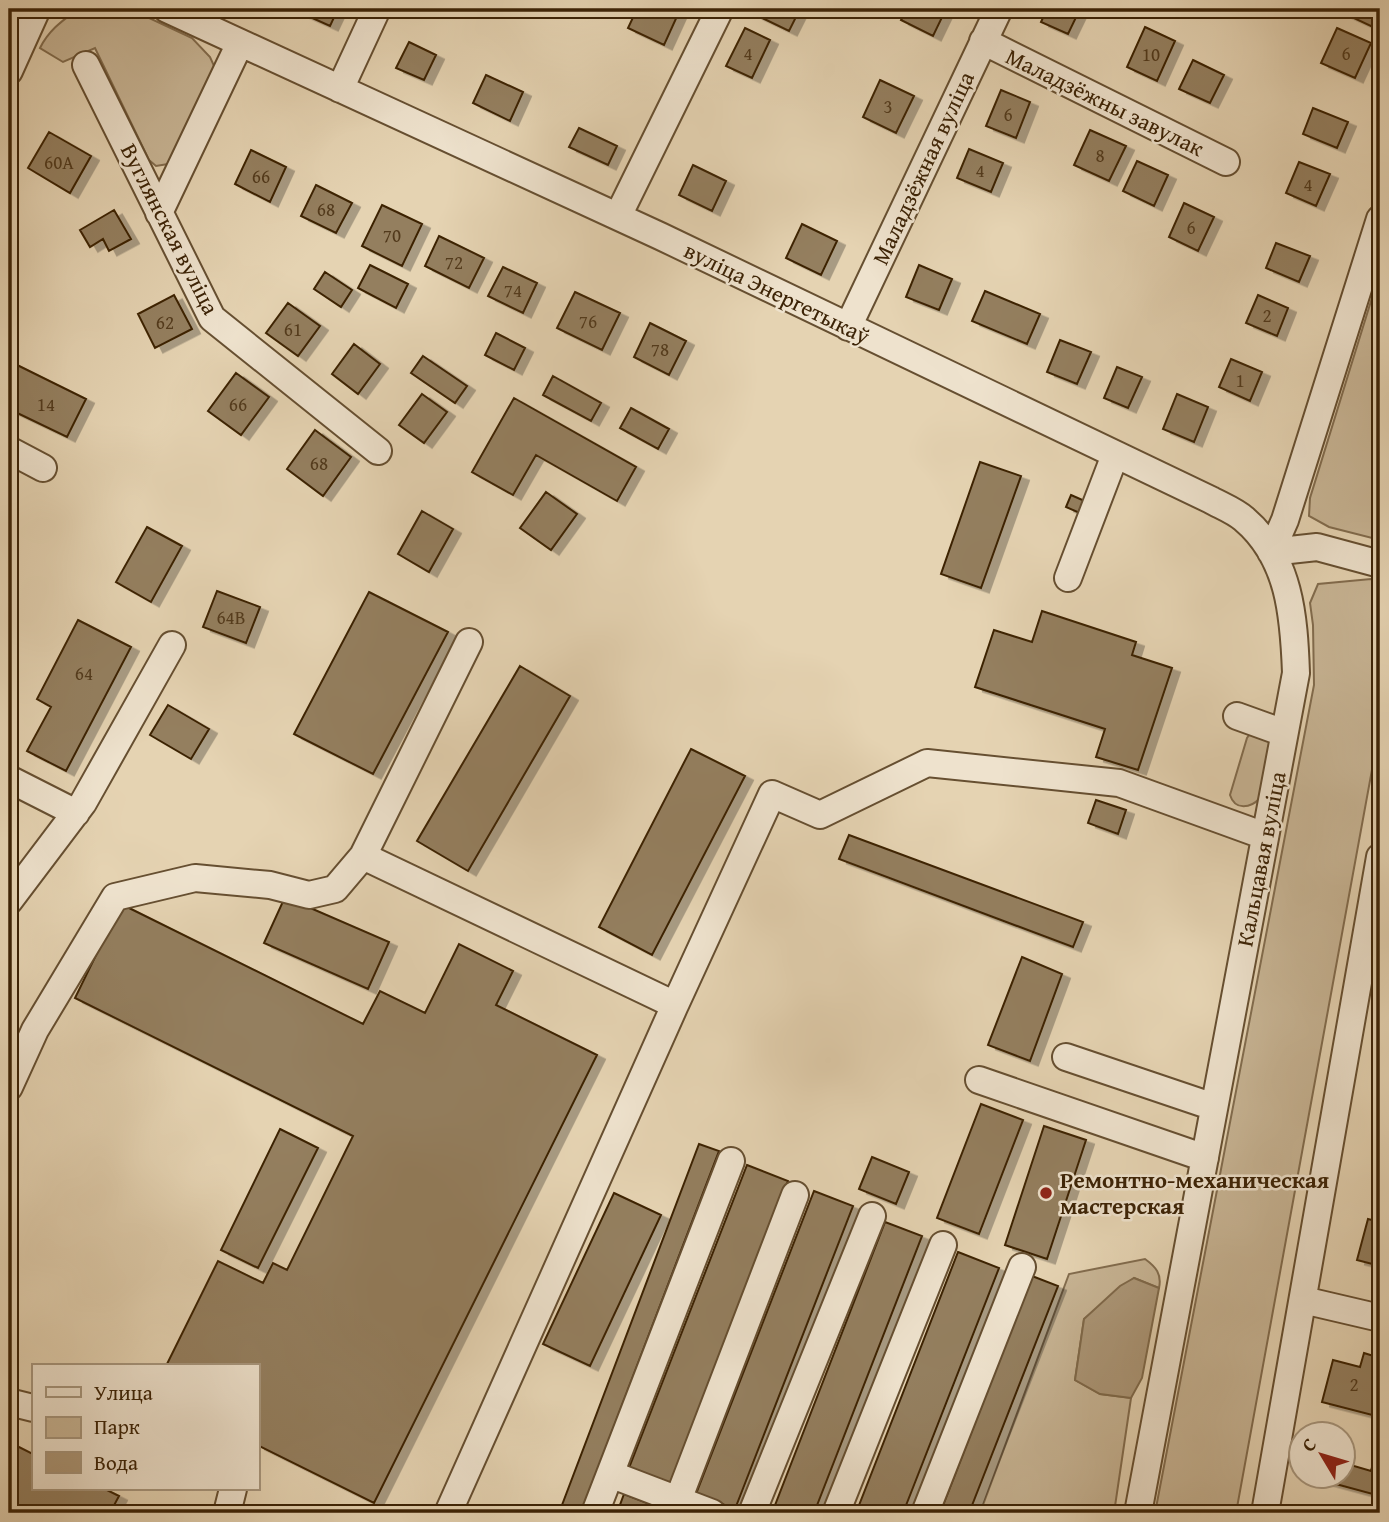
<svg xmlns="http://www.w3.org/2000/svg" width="1389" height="1522" font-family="'Gentium Book Plus',serif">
<defs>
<filter id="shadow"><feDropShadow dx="8" dy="4.5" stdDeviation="0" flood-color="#0004"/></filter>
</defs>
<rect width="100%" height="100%" fill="#e5d3b2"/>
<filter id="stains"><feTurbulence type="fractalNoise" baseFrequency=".00286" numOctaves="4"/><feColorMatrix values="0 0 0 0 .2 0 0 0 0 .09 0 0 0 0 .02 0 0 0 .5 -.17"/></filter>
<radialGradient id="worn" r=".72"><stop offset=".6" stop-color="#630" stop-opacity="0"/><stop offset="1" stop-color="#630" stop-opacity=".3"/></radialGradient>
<path fill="#c8b595" stroke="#826c4e" stroke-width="2" d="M78 9H130L192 38 210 57 215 68 174 157 168 164 156 166 149 160 95 48 63 62 40 48C49 30 62 21 78 9Z
M1380 272V540L1329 527 1309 516 1310 498Z
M1371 579 1380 584V726L1236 1513H1155L1314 685 1313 625 1310 603 1318 584Z
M1250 734 1273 743 1260 798C1251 808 1235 811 1230 795L1247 738Z
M1145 1259C1156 1267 1162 1274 1159 1288L1134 1278 1084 1319 1075 1380 1100 1394 1131 1398 1114 1513H980L1069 1274Z"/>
<path fill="#ac9778" stroke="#7f694a" stroke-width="2" d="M1134 1278 1159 1288 1142 1378 1131 1398 1100 1394 1075 1380 1084 1319 1120 1286Z"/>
<path fill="#947f5f" stroke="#3c2306" stroke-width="2" filter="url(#shadow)" d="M301 9H338L330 26 299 12Z
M637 9H672L679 12 664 45 628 28Z
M756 9H800L789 31 754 14Z
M907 9H946L933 36 901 20Z
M1047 9H1080L1068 34 1041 22Z
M1340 9H1380V16L1375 28 1339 11Z
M1145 27 1175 41 1157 81 1127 67Z
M745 28 770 40 752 78 726 66Z
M1337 28 1371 43 1355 78 1321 63Z
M409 42 436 55 424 80 396 68Z
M1193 60 1224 75 1210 103 1179 89Z
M486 75 523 92 510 121 473 103Z
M880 80 914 96 896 133 863 117Z
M1001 90 1030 102 1016 138 986 126Z
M1313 108 1348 122 1337 148 1303 134Z
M579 128 617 146 608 165 569 147Z
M1090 130 1126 146 1109 181 1074 165Z
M49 132 91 156 70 193 28 168Z
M969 149 1003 163 991 192 957 178Z
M251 150 286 167 270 202 235 184Z
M1137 161 1168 175 1154 206 1123 191Z
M1299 162 1330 174 1316 206 1286 193Z
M693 165 726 181 712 211 679 195Z
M316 185 352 203 336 233 301 216Z
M1184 203 1214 217 1198 251 1169 237Z
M382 205 422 224 402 266 362 246Z
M114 210 131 239 109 251 103 239 90 247 80 230Z
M802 224 837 241 821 275 786 258Z
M439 236 484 258 469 288 425 266Z
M1276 243 1310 256 1299 282 1266 268Z
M370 265 408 284 396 308 358 288Z
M919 265 952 279 939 310 906 297Z
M503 267 537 283 523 313 488 296Z
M325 272 352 290 341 307 314 289Z
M985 291 1040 314 1027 344 972 321Z
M575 292 620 313 602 350 557 328Z
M174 295 192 329 155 348 138 314Z
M1258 295 1288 308 1277 336 1246 323Z
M288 303 320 326 298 356 266 333Z
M650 323 686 341 669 375 634 357Z
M496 333 525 348 514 370 485 355Z
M1060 340 1091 352 1077 384 1047 372Z
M354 344 380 364 358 394 332 374Z
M423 356 467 386 455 403 411 373Z
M1231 359 1262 372 1250 401 1219 387Z
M9 361 86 399 67 437 9 409Z
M1117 367 1142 377 1128 408 1104 398Z
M236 373 269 397 241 435 208 411Z
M553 376 601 403 591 421 543 395Z
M422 394 447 412 424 443 399 425Z
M1177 394 1208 407 1194 442 1163 429Z
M514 398 636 467 617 501 536 455 513 495 472 472Z
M631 408 669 429 658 449 620 428Z
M315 430 351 457 323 496 287 469Z
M980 462 1021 476 981 588 941 574Z
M546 492 577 514 551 550 520 528Z
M1071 495 1087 502 1082 514 1066 507Z
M422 511 453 529 429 572 398 554Z
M147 527 182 546 151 602 116 582Z
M217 591 260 607 246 643 203 627Z
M369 592 448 632 373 774 294 734Z
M1042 611 1136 642 1132 655 1172 668 1138 770 1096 757 1105 729 975 687 994 630 1032 642Z
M78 620 131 647 66 771 27 751 51 707 37 699Z
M520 666 570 696 468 871 417 841Z
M168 705 209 729 191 759 150 735Z
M691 749 745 776 652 955 599 927Z
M1096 800 1126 810 1118 834 1088 823Z
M849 835 1083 922 1073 947 839 859Z
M285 897 389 942 368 989 264 943Z
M121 904 363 1024 380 991 425 1013 459 944 513 971 496 1005 597 1055 374 1503 257 1445V1366H166L218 1261 263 1283 273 1263 287 1270 353 1136 75 998Z
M1022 957 1062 974 1030 1061 988 1045Z
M981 1104 1023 1120 979 1234 937 1218Z
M1044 1126 1086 1140 1047 1259 1005 1245Z
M280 1129 318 1148 258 1268 221 1250Z
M699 1144 719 1151 581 1513H559Z
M872 1157 909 1172 896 1204 859 1189Z
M747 1165 788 1181 670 1484 629 1468Z
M814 1191 853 1206 735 1509 696 1494Z
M614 1193 661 1215 590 1366 543 1344Z
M1368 1219 1380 1222V1266L1357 1260Z
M885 1222 922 1236 814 1513H772Z
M958 1252 999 1268 903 1513H856Z
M1032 1276 1058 1286 969 1513H940Z
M1364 1353 1380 1358V1417L1322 1402 1333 1360 1360 1367Z
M1379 1441 1380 1496 1321 1480 1322 1476H1344V1463L1371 1471Z
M9 1442 33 1454V1489H105L119 1496 110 1513H9Z
M624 1494 666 1510 664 1513H617Z"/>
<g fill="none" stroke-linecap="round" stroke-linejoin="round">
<g stroke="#664f31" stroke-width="30">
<path id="minor" d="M167 9 660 236 1211 500C1222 506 1235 511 1244 519 1290 558 1294 617 1296 673L1138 1513
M983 41 1226 162
M86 65 212 318 378 451
M9 71 37 9
M340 89 377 9
M159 213 240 43
M618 216 720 9
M848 327 999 9
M9 450 43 468
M1271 552 1285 520 1380 219
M1271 552 1317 547 1380 564
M1068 578 1115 455
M1237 716 1284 733
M9 779 76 813
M363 856 675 1005 448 1513
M9 901 83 803 172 645
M675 1005 772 794 820 815 927 763 1119 783 1265 836
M1066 1057 1214 1107
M979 1080 1205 1158
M9 1087 35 1030 115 897 195 878 270 885 309 895 335 889 363 856 469 642
M1303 1300 1380 1318
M9 1402 33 1408
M610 1474 712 1513
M227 1513 233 1489
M595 1513 731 1161
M673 1513 795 1195
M752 1513 872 1216
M836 1513 943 1245
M925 1513 1022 1267
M1265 1513 1380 857"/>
</g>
<use href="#minor" stroke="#eee2cd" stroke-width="26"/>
</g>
<circle fill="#8f2418" stroke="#eee2cd" stroke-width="2.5" cx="1046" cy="1193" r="7"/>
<g text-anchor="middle" stroke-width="5" stroke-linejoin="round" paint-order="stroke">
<g font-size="19" fill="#523a1c">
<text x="748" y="60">4</text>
<text x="1346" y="60">6</text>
<text x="1151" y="61">10</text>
<text x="888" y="113">3</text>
<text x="1008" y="121">6</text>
<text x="1100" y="162">8</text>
<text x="59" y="169">60А</text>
<text x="980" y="177">4</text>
<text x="261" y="183">66</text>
<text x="1308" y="191">4</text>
<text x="326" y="216">68</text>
<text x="1191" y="234">6</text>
<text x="392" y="242">70</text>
<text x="454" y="269">72</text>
<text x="513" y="297">74</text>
<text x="1267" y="322">2</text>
<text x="588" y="328">76</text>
<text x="165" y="329">62</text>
<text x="293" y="336">61</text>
<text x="660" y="356">78</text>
<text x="1240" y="387">1</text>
<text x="46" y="411">14</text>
<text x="238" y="411">66</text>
<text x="319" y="470">68</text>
<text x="231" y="624">64В</text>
<text x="84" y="680">64</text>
<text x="1354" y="1391">2</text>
</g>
<g font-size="23" fill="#3c2306" stroke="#eee2cd">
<text transform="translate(1105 102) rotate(26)" y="8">Маладзёжны завулак</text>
<text transform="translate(923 168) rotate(-65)" y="8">Маладзёжная вуліца</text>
<text transform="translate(170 229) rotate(63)" y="8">Вуглянская вуліца</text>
<text transform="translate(777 293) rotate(26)" y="8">вуліца Энергетыкаў</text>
<text transform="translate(1261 859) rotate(-79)" y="8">Кальцавая вуліца</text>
</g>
<g font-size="23" font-weight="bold" fill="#3c2306" stroke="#eee2cd" text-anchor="start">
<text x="1060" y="1188">Ремонтно-механическая<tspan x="1060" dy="26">мастерская</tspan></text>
</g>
</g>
<rect width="1389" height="1522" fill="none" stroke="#e5d3b2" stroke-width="35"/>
<rect x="10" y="10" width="1368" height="1501" fill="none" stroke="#3c2306" stroke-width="3.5"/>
<rect x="18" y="18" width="1354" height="1487" fill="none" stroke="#3c2306" stroke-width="2"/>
<rect x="32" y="1364" width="228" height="126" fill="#eee2cd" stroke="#a7967d" stroke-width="2"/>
<rect x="46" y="1387" width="35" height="10" fill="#eee2cd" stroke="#a7967d" stroke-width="2"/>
<text x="94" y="1400" font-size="21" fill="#3c2306">Улица</text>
<rect x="46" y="1417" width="35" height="21" fill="#c8b595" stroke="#a7967d" stroke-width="2"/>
<text x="94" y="1434" font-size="21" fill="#3c2306">Парк</text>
<rect x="46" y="1452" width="35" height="21" fill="#ac9778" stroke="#a7967d" stroke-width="2"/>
<text x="94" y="1470" font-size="21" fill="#3c2306">Вода</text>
<g transform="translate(1322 1455) rotate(308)"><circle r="33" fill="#eee2cd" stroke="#a7967d" stroke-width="2"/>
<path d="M0-5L12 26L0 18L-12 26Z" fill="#8f2418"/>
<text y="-10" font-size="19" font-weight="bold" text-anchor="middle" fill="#3c2306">С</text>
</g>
<rect width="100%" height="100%" filter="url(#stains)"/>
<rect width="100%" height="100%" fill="url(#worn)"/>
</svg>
